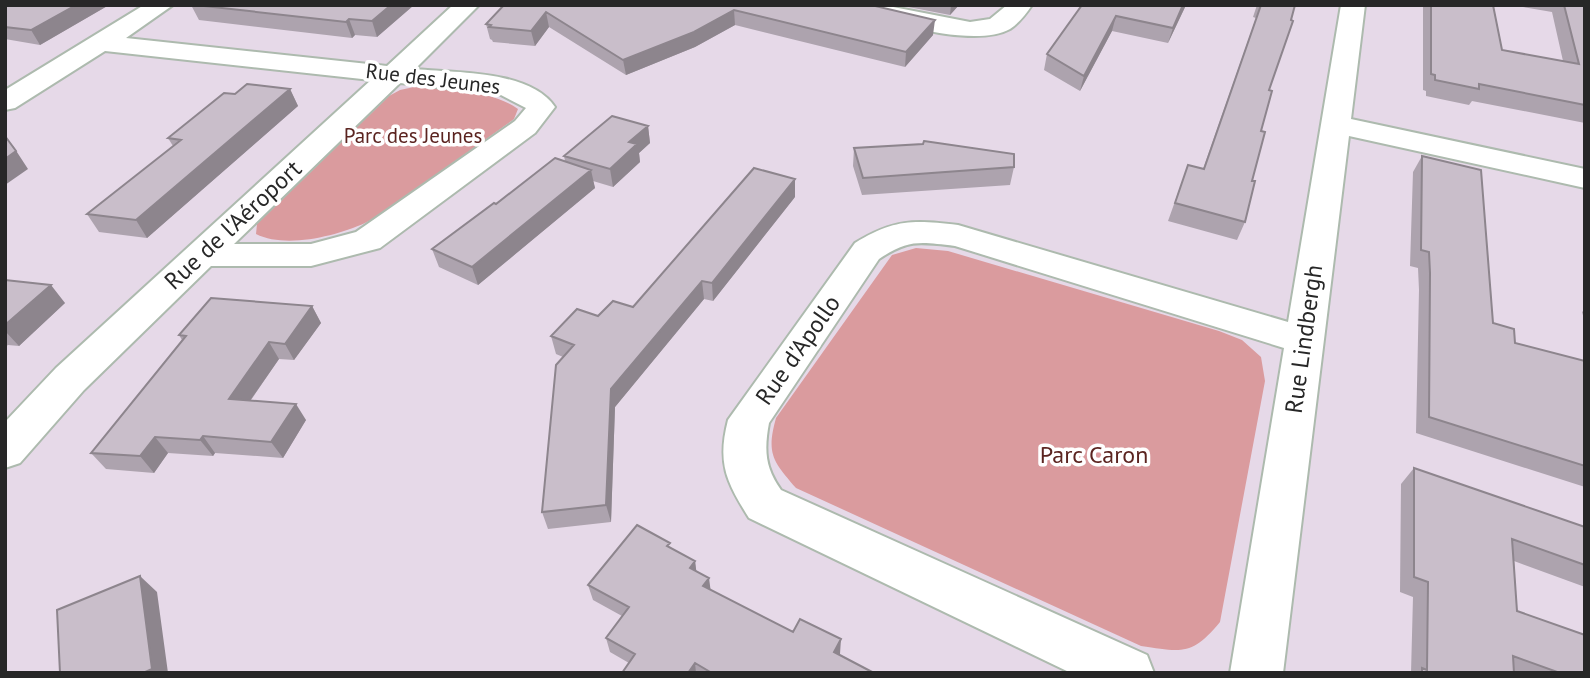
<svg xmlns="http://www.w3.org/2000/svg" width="1590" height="678" font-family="'PT Sans',sans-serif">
<rect width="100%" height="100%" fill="#e6d9e8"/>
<path fill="#da9b9e" d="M414 87C447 91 490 89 518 109L514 119C484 141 453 162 423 184 404 198 386 213 365 223 336 236 286 249 256 234L257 224 389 96 400 90Z
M916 248 948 251 1219 331 1242 340 1261 357 1265 381 1220 622C1192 656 1182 652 1141 646L796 488C773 461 766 454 776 418L892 255Z"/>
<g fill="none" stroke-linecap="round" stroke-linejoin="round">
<g stroke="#adbaae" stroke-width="4">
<path id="street" d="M144 5H173L126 38 387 66 453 5H479L415 69C456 73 530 70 555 107L535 133 380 248 311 266H211L84 390 20 463 5 468V422L56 368 371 80 105 51 15 108 5 110V90ZM400 83 499 94 526 108 515 121 356 232 311 244H234Z
M834 5H883L970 22 990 19 1007 5H1032C1026 14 1019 23 1010 29 974 49 887 21 846 12L838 10Z
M1341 5H1365L1351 119 1585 169V188L1349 136 1283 673H1230L1284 348 955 246C920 242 909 239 879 259L769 423C764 450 765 468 781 490L1147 655 1154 673H1071L749 518C726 481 717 463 728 420L855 243C894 219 913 220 958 225L1288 322Z"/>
</g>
<use href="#street" fill="#fff" fill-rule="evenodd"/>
</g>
<path fill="#ada3ae" d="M5 5H109L40 45 5 39Z
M191 5H414L377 37 355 35 352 38 199 20Z
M504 5H871L933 35 905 67 735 25 695 47 626 75 549 27 535 46 493 42 492 40 490 39 486 24Z
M898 5H959L950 15Z
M1082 5H1186L1168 43 1112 31 1080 91 1044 70 1047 54Z
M1257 5H1295L1269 90 1245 222 1237 240 1168 221 1188 165 1203 169 1256 18 1253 17Z
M1423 5H1493L1502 50 1563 61 1552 12 1511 5H1585V123L1472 101 1469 105 1426 96V91L1423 90Z
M290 89 298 106 147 238 99 232 87 214 173 146 168 138 235 94Z
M648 126 650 143 639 153 640 162 613 187 593 181 595 188 478 285 439 267 432 249 496 204 565 161 564 156Z
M923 144 1014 167 1010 185 862 195 853 166 854 148Z
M1422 156 1493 323 1515 343 1585 361V487L1416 433 1419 290 1418 268 1410 266 1413 172Z
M795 197 713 301 704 299 615 407 611 522 548 529 542 512 563 357 556 354 551 336 598 316 633 307Z
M5 280 65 303 19 346 8 345 5 347Z
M312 306 321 323 294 360 279 359 251 400 306 420 283 458 215 453 213 456 168 453 154 473 106 469 91 453 182 340 179 335Z
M1585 309V322L1582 312Z
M1414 468 1585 527V587L1514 561 1517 611 1585 673H1411L1413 597 1400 592 1401 484Z
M671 549 695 561 696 572 711 590 793 632 840 654 839 655 874 673H622L629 663 610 652 606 638 622 616 593 600 588 585Z"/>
<path fill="#8d858d" d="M76 5H109L40 45 31 30Z
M391 5H414L377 37 372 21Z
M951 5H959L950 15Z
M1183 5H1186L1168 43 1173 28Z
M734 10 735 25 695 47 626 75 623 60Z
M546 12 549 27 535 46 531 31Z
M1116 16 1112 31 1080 91 1084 76Z
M349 19 355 35 352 38 346 22Z
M935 20 933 35 905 67 906 52Z
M290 89 298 106 147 238 136 220Z
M648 126 650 143 639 153 640 162 613 187 610 169 629 142Z
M13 146 28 169 5 185V159Z
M591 170 595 188 478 285 472 267Z
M795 179V197L713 301 712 283Z
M702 281 704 299 615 407 611 522 606 505 611 389Z
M51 285 65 303 19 346 5 331V325Z
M312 306 321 323 294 360 285 344Z
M269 342 279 359 240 415 229 399Z
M296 404 306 420 283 458 271 442Z
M203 436 215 453 213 456 200 440Z
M155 437 168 453 154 473 140 456Z
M695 561 697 576 690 568Z
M140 576 157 592 168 673H143Z
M709 578 711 593 703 586Z
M841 639 840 654 833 666 834 652Z
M695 663 696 673H688Z"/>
<path fill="#c9beca" stroke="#8d858d" stroke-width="2" d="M5 5H76L31 30 5 27Z
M195 5H391L372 21 349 19 346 22Z
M504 5H871L935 20 906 52 734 10 694 32 623 60 546 12 531 31 489 27 491 25 486 24Z
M1082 5H1183L1173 28 1116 16 1084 76 1047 54Z
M1261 5H1295L1291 20 1293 21 1269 90 1272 91 1261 131 1265 132 1252 181H1255L1245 222 1175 203 1188 165 1204 169Z
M1431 5H1493L1502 50 1579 64 1564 5H1585V105L1479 84V89L1435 80V75L1431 74Z
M247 84 290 89 136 220 87 214 181 140 168 138 224 93 235 94Z
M612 116 648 126 629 142 637 144 610 169 564 156Z
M5 136 16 151 5 159Z
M924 141 1014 154V167L863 178 854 148 923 144Z
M1422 156 1481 170 1493 323 1514 329 1515 343 1585 361V466L1429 417 1430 273 1429 252 1421 250Z
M555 158 591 170 472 267 432 249 494 203 496 204Z
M754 168 795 179 712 283 702 281 611 389 606 505 542 512 556 365 574 345 551 336 577 309 598 316 613 301 633 307Z
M5 280 51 285 5 325Z
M211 298 312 306 285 344 269 342 229 399 296 404 271 442 203 436 200 440 155 437 140 456 91 453 186 336 179 335Z
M1414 468 1585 527V565L1512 539 1517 611 1585 635V673H1560L1513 656 1514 673H1422V668L1427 670 1428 582 1414 577Z
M637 525 670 543 667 546 695 561 690 568 709 578 703 586 793 632 800 619 841 639 834 652 874 673H712L695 663 688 673H622L635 654 606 638 629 607 588 585Z
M140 576 152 669 143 673H60L57 610Z"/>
<g text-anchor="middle" stroke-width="7" stroke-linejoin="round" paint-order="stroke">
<g font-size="21" fill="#272727" stroke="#fff">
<text transform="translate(433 79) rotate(7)" y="7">Rue des Jeunes</text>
</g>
<g font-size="21" fill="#5b2420" stroke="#fff">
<text x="413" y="143">Parc des Jeunes</text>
</g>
<g font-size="24" fill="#272727" stroke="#fff">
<text transform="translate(233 225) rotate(-43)" y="8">Rue de l'Aéroport</text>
<text transform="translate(1304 339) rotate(-82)" y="8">Rue Lindbergh</text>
<text transform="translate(798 350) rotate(-55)" y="8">Rue d'Apollo</text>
</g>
<g font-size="24" fill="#5b2420" stroke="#fff">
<text x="1094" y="463">Parc Caron</text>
</g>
</g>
<rect width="1590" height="678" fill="none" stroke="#272727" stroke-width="14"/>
</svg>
